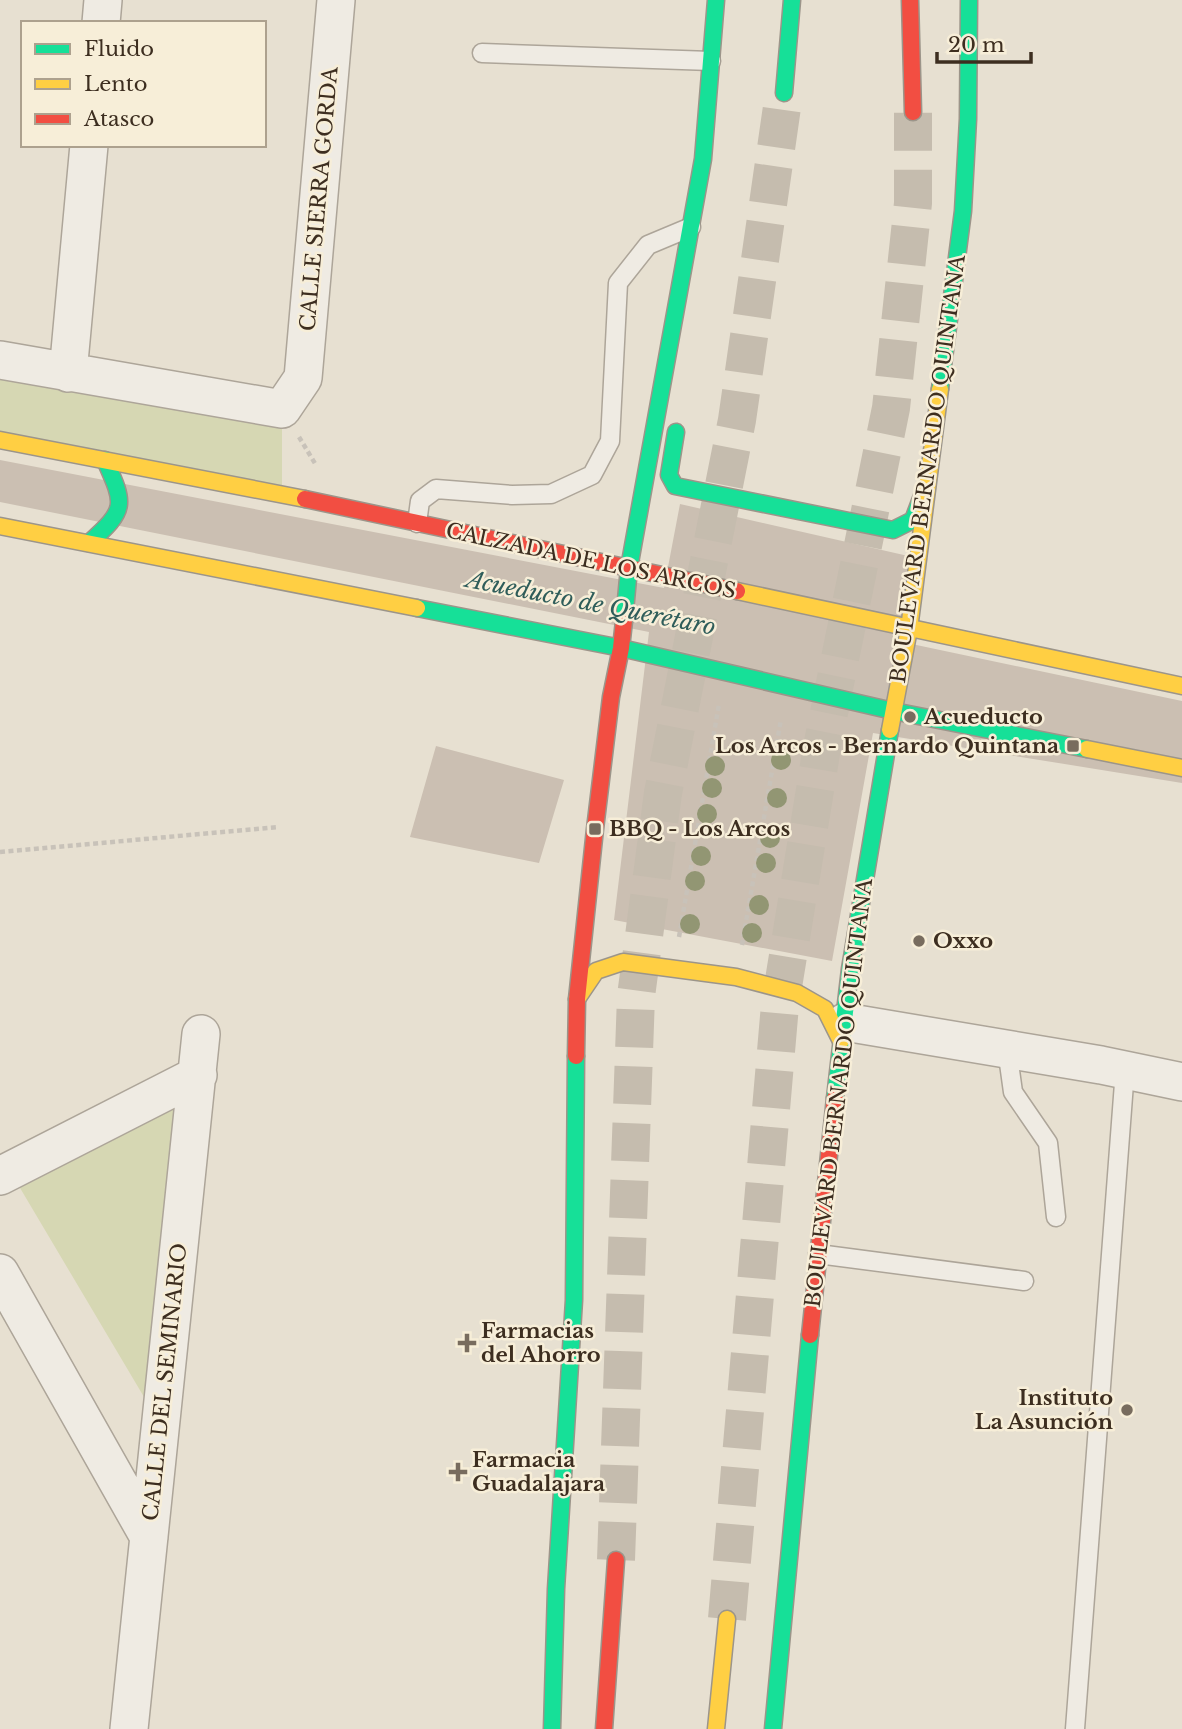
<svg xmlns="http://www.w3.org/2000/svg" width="1182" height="1729" font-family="'Libre Baskerville',serif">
<rect width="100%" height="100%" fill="#e7e0d1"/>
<path fill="#d6d7b3" d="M0 360 282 409V496L0 440Z
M198 1075 163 1429 7 1166Z"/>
<path fill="#cbbfb2" d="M0 460 664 588 680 504 917 558 907 643 1182 701V783L873 733 832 961 614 920 649 632 0 502Z
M436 746 564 780 539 863 410 837Z"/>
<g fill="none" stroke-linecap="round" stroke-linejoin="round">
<path stroke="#c5bcae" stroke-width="38" stroke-dasharray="38 19" stroke-linecap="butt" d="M616 1560 636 996 663 793 737 420 784 93
M727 1619 780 1005 822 747 891 408 913 203V112"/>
<g stroke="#ada599" stroke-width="21">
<path id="lane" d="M482 53 711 61
M417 523 420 501 436 489 512 495 551 494 592 475 610 441 618 283 648 245 691 227
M1007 1049 1013 1092 1048 1143 1056 1217
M818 1254 1024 1281
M1075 1729 1125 1070"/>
</g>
<g stroke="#ada599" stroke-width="40">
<path id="street" d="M101 23 103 0
M0 360 282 409 303 378 336 0
M68 373 89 145
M845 1022 1101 1065 1182 1082
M0 1176 198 1075
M0 1273 149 1537
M129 1729 201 1034"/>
</g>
<g stroke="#9c958a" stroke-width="19">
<path id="fast" d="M784 93 792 0
M940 389 963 211 968 119 969 0
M676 432 669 475 675 486 893 530 913 520 925 488
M89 543C127 509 125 505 105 460
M417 608 621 648 893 711 1087 749
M624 621 629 568 703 159 716 0
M835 1098 850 969 890 730
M552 1729 556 1589 574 1300 576 1056
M773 1729 810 1335"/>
</g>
<g stroke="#9c958a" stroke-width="19">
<path id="slow" d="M0 440 305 499
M0 526 417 608
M737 591 1182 686
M890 730 909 629 940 389
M1087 749 1182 768
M577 999 596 971 623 962 736 977 797 993 825 1009 841 1041
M716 1729 727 1619"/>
</g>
<g stroke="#9c958a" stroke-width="19">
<path id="jam" d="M910 0 913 112
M305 499 737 591
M576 1056 577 999 595 829 611 697 621 648 624 621
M810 1335 835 1098
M604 1729 616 1560"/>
</g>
<path stroke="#c8c2b9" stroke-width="4.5" stroke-dasharray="5 3.5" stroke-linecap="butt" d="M299 437 316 465
M0 852 279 827
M679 937 719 704
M742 945 781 719"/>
<use href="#lane" stroke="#efebe3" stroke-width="18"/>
<use href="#street" stroke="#efebe3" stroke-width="37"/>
<use href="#fast" stroke="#16e098" stroke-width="16"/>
<use href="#slow" stroke="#ffcf43" stroke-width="16"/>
<use href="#jam" stroke="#f24e42" stroke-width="16"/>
</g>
<g fill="#929673">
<circle cx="781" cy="760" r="10"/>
<circle cx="715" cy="766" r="10"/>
<circle cx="712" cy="788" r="10"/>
<circle cx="777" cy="798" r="10"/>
<circle cx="707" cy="814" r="10"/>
<circle cx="770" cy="838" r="10"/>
<circle cx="701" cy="856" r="10"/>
<circle cx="766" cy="863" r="10"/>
<circle cx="695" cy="881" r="10"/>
<circle cx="759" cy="905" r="10"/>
<circle cx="690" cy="924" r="10"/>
<circle cx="752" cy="933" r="10"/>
</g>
<g fill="#786c5e" stroke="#f7eed8" stroke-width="2.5">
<circle cx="910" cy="717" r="7"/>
<rect x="1066" y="739" width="14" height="14" rx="3.5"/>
<rect x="588" y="822" width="14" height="14" rx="3.5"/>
<circle cx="919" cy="941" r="7"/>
<path d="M463.5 1332.5h7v7h7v7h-7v7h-7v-7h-7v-7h7z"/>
<circle cx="1127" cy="1410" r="7"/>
<path d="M454.5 1461.5h7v7h7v7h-7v7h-7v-7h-7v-7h7z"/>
</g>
<g text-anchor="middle" stroke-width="5" stroke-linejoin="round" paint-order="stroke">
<g font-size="21" fill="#3d2e20" stroke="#f7eed8">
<text transform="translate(319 199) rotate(-85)" y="7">CALLE SIERRA GORDA</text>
<text transform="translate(928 469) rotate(-82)" y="7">BOULEVARD BERNARDO QUINTANA</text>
<text transform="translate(591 561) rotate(12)" y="7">CALZADA DE LOS ARCOS</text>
<text transform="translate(839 1093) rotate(-83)" y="7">BOULEVARD BERNARDO QUINTANA</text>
<text transform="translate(165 1382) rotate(-84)" y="7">CALLE DEL SEMINARIO</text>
</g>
<g font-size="21" font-weight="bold" fill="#3d2e20" stroke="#f7eed8" text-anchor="start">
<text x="924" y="724">Acueducto</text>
<text x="1059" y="753" text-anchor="end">Los Arcos - Bernardo Quintana</text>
<text x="609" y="836">BBQ - Los Arcos</text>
<text x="933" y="948">Oxxo</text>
<text x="481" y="1338">Farmacias<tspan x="481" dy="24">del Ahorro</tspan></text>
<text x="1113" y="1405" text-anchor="end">Instituto<tspan x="1113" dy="24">La Asunción</tspan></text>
<text x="472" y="1467">Farmacia<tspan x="472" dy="24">Guadalajara</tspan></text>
</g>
<g font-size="23" font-style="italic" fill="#2f5d5a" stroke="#f7eed8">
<text transform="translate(591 603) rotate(11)" y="8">Acueducto de Querétaro</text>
</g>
</g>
<rect x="21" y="21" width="245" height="126" fill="#f7eed8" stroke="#ada18e" stroke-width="2"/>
<rect x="35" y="44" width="35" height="10" fill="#16e098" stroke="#ada18e" stroke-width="2"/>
<text x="84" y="56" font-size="21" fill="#3d2e20">Fluido</text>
<rect x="35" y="79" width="35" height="10" fill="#ffcf43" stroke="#ada18e" stroke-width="2"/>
<text x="84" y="91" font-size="21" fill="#3d2e20">Lento</text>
<rect x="35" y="114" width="35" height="10" fill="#f24e42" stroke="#ada18e" stroke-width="2"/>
<text x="84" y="126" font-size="21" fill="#3d2e20">Atasco</text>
<path d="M937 52v10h94v-10" fill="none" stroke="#3d2e20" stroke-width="3.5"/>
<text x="948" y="52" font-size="21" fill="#3d2e20" stroke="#f7eed8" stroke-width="5" paint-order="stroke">20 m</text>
</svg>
